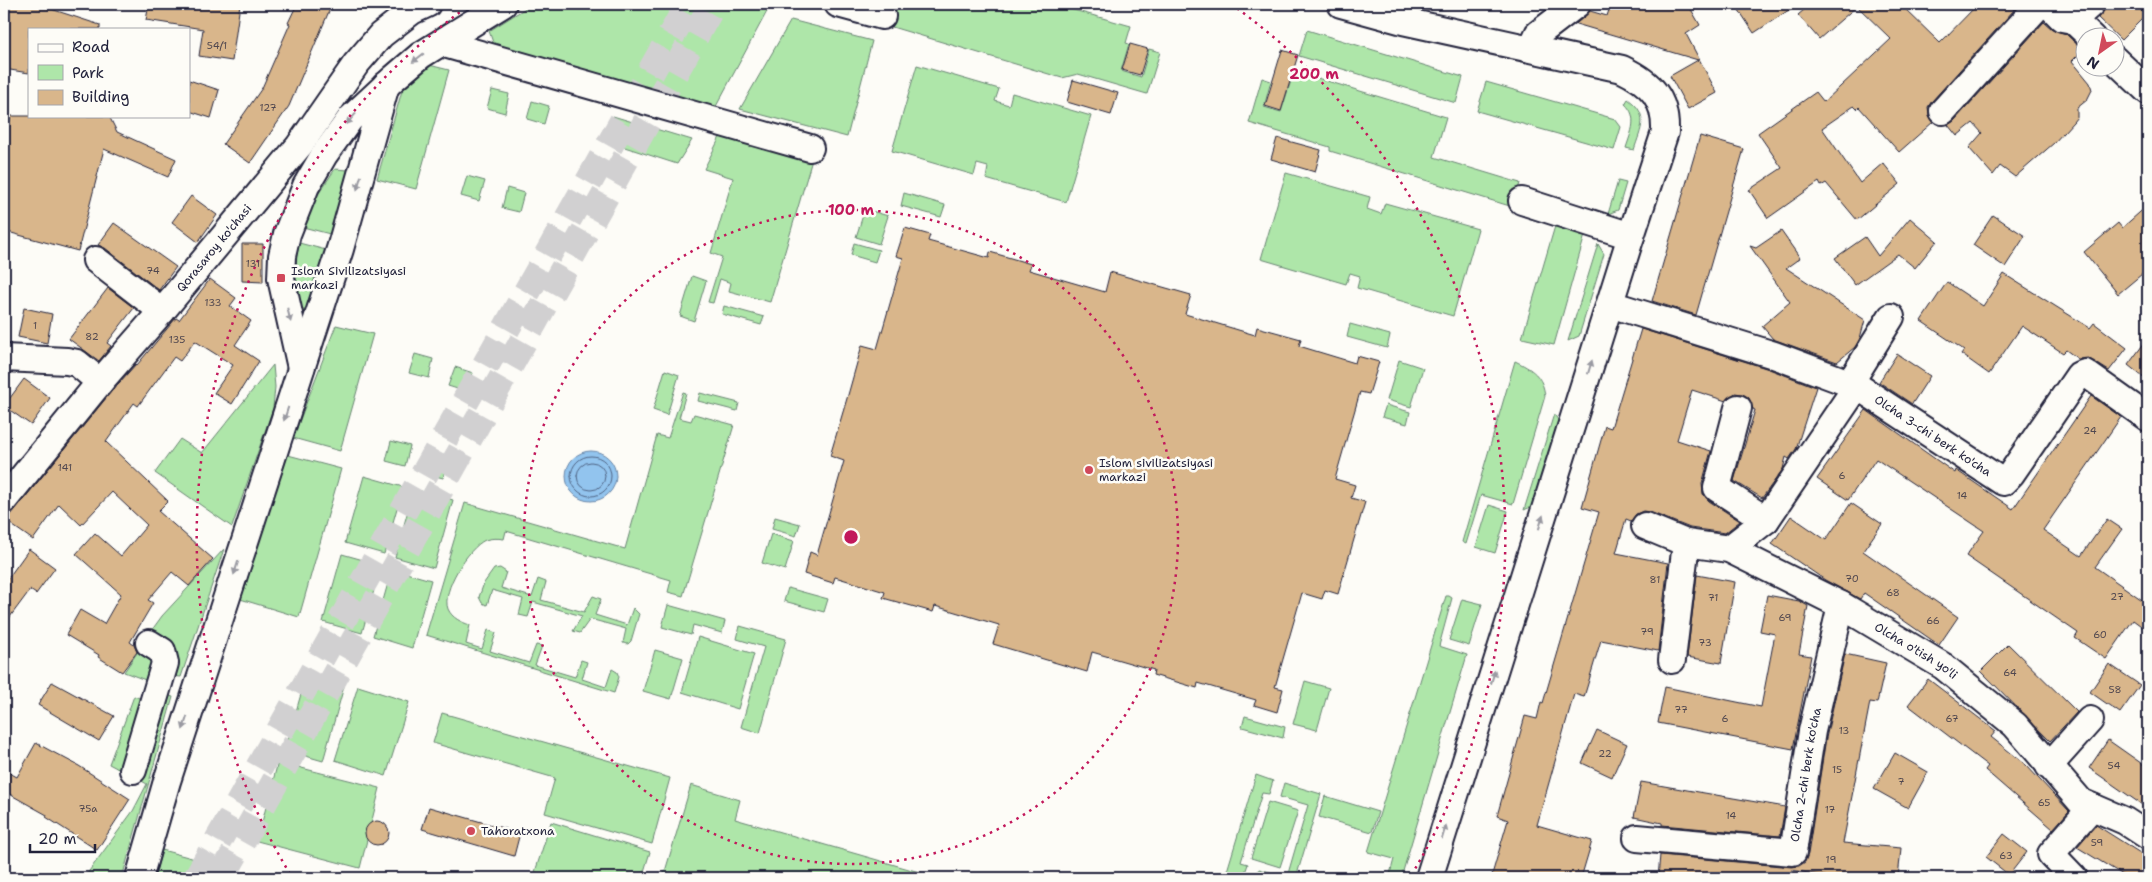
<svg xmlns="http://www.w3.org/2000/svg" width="2152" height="882" font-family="'Shantell Sans',sans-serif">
<rect width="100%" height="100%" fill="#fdfcf7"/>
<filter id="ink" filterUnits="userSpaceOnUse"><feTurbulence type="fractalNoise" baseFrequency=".02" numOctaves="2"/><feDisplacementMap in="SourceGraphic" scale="10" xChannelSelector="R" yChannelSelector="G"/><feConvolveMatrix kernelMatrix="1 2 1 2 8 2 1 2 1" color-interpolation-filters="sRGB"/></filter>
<g filter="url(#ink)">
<path fill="#aee6a9" stroke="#688472" d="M532 4H771L713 112 496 51 489 31Z
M898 4H1052L1131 26 1126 43 1129 44 1121 71 1141 77 1149 49 1160 52 1147 94 1078 74 1062 78 892 27Z
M791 20 872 41 847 137 740 109Z
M1307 30 1463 77 1456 103 1299 56Z
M429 65 449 70 416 189 377 179 403 87 408 80Z
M917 65 999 89 995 101 1009 105 1012 93 1091 116 1066 202 986 179 988 167 977 164 974 175 892 151Z
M1294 71 1446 117 1434 157 1520 183 1513 207 1330 151V147L1249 123 1262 78 1271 81 1264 107 1281 112Z
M1486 82 1615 119 1621 127 1614 150 1477 111Z
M492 90 509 94 505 113 487 108Z
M1628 99C1650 115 1641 128 1634 150L1626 148C1631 132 1639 117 1625 104Z
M532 101 549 106 544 124 527 119Z
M613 116 692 140 677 164 606 141Z
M723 131 814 153 770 302 729 291 731 283 720 279 713 303 708 302 722 257 711 253 733 178 704 169Z
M335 169 348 170 330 234 303 227 315 199Z
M1286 173 1370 197 1367 209 1381 214 1385 203 1478 229 1453 316 1357 288 1360 276 1350 273 1346 284 1261 259Z
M467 176 485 181 479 201 461 196Z
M1618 181 1626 183 1618 210 1608 214Z
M507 188 524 193 519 212 502 208Z
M904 193 945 205 941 217 901 206Z
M865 209 888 216 879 244 856 237Z
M1555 226 1585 235 1554 345 1522 338Z
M299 243 326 250 306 320C292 303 295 264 299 243Z
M854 243 879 250 875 262 851 255Z
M1598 244 1604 254 1579 336 1568 341Z
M692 276 706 281 694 321 680 316Z
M724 306 764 317 761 325 722 314Z
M1350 324 1390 335 1387 348 1347 337Z
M336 325 373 334 340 451 293 438Z
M415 354 433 359 429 378 409 373Z
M1399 360 1423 368 1411 407 1387 400Z
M1515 361C1532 369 1543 376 1545 396L1513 504 1481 495 1466 544 1462 542Z
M273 365 275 387 273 408 232 527 155 473 180 439 202 453Z
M455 367 473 373 467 392 448 386Z
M665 370 679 375 667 415 653 410Z
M683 392 686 393 679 418 691 421 694 414 734 425 683 596 668 592 671 580 506 531 504 539C497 538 491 538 485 540 468 548 441 591 448 609 452 618 461 622 470 625L466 644 482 649 488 630 496 633 490 651 529 663 536 645 542 646 535 665 575 677 581 660 587 662 582 679 606 687 612 669 617 672 619 677 614 693 426 635 465 503 625 549 657 435 668 438Z
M700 393 739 403 737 411 698 401Z
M1386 405 1410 412 1407 424 1382 417Z
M1554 414 1560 423 1535 505 1524 510Z
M391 441 410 446 405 466 386 461Z
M429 453 448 458 443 478 424 473Z
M288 455 341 469 299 617 237 598Z
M364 476 403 487 384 554 345 543Z
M414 489 453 500 434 568 395 557Z
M1489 505 1508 511 1495 553 1476 547Z
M775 517 800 524 796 536 772 529Z
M771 534 794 541 785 570 762 563Z
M224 549 181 677 170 676 149 634 162 616Z
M342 554 381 565 362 633 323 622Z
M500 568 506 572 501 588 532 597 538 579 546 582 541 600 584 612 593 596 601 599 595 615 627 625 633 608 639 614 631 641 628 644 623 643 626 629 590 619 580 633 573 631 582 616 533 602 528 617 519 615 523 599 492 590 487 605 482 603 479 597 484 583 494 569Z
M392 569 431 580 412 648 373 636Z
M788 588 828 599 824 612 784 601Z
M1446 596H1449L1452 598 1439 646 1467 655 1401 878H1389L1394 859 1368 852Z
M1462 599 1482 604 1469 646 1449 640Z
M668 605 725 621 722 633 693 625 691 635 662 627Z
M740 626 786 639 760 733 741 727 764 647 737 639Z
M698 637 754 654 738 709 682 692Z
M141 647 156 656 151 682 124 672Z
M655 650 683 658 671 699 643 691Z
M307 673 345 683 323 761 285 750Z
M1305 681 1329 688 1317 730 1293 724Z
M358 686 409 702 386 776 335 760Z
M163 694 173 697 122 878H84L133 811 147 784 138 779Z
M134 696 142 699 124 772 109 764Z
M442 713 670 778 652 844 545 813 555 778 433 743Z
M1245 716 1285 727 1283 738 1242 727Z
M278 762 380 788 360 868 257 841Z
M1256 775 1273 781 1269 794 1262 793 1241 862 1248 864 1244 876 1227 871Z
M1284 783 1321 794 1296 878H1256L1259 869 1287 877 1308 805 1280 797Z
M691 785 740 800 735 819 940 878H663Z
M1325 796 1378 812 1372 832 1319 817Z
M1268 802 1298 811 1280 867 1251 858Z
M551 822 650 852 642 878H554L535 872Z
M162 850 225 867 222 878H154Z"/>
<path fill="#92c4ee" stroke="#6583a6" d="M566 476a25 25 0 1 1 50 0a25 25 0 1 1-50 0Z"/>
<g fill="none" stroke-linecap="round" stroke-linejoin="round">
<path stroke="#4f6383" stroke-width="1" d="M571 476a20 20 0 1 1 40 0a20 20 0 1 1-40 0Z
M577 476a14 14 0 1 1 28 0a14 14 0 1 1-28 0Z"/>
</g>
<path fill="#d9b68b" stroke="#22223b" d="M4 4H48V8L100 25V29H29V73L4 69Z
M149 4H240L232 61 199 56 203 29 146 20Z
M297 4H332L289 106 250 163 223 144 262 88 290 24 288 23Z
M1611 4H1688L1700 25 1686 34 1717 93 1688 109 1670 76 1698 60 1576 24 1590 11 1607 16Z
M1735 4H1798L1754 33Z
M1811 4H1900L1940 43 1978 4H2008L2014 10 1932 101 1928 107 1929 115 1933 122 1899 152 1859 107 1857 109 1854 106 1822 128 1860 183 1883 163 1900 184 1857 220 1826 183 1821 186 1819 182 1768 218 1749 190 1782 168 1758 133 1816 92 1824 102 1891 39 1857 6 1819 39 1798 15Z
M2108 4H2134L2146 15 2121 40 2098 18Z
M2044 22 2052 29 2066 34 2083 50 2072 61 2090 83 2092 90 2087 100 2077 108V117L2073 122 2054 143 2015 177 2000 166 1993 175 1969 148 1982 133 1973 123 1957 136 1948 125 1954 121Z
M1130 44 1148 49 1140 75 1122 70Z
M1282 50 1298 55 1281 111 1265 106Z
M189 80 219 90 211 118 189 111Z
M1073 80 1118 93 1111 115 1067 102Z
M11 116H109L117 132 176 159 168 177 104 149 78 251 4 231V147Z
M1700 136 1744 149 1696 315 1652 301Z
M1277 138 1321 150 1315 172 1271 159Z
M191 196 217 215 198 242 172 222Z
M2148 205V269L2118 294 2084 252 2118 223 2122 228Z
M1993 215 2025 236 2005 267 1973 245Z
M1910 218 1937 241 1915 268 1898 254 1855 285 1835 258 1865 237 1878 256Z
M114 223 176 267 159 290 105 248 98 245Z
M905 228 930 235 928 241 989 258 990 252 1031 264 1029 270 1105 292 1110 272 1191 295 1185 314 1255 335 1257 327 1301 339 1299 346 1355 363 1357 356 1379 362 1369 394 1360 392 1335 479 1355 485 1351 498 1365 502 1352 546 1338 594 1325 590 1322 599 1302 593 1275 687 1283 689 1277 712 1254 705 1256 700 1198 683 1197 688 1153 675 1154 670 1092 652 1087 672 993 644 999 625 935 606 933 612 883 598 885 592 835 577 833 583 804 574 810 552 817 555 844 461 830 456 848 395 862 345 877 349 903 258 896 256Z
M1781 231 1800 258 1786 268 1865 320 1860 338 1855 347 1837 362 1773 339 1762 326 1790 302 1750 246 1756 248Z
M242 244H263V282L242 281Z
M2004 274 2090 328 2094 323 2127 348 2109 371 2088 358 2078 359 2066 350 2063 353 2022 326 1989 374 1961 354 1964 350 1921 321 1947 282 1983 306Z
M210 279 236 298 230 306 251 321 235 345 259 361 232 404 214 393 233 365 195 341 180 361 174 357 138 406 134 403 106 442 168 501 158 511 213 559 189 586 172 572 148 600 153 603 130 642 134 645 137 652 122 672 98 657 99 655 66 635 80 610 104 624 121 594 76 554 95 533 121 556 147 525 112 492 81 525 59 504 33 540 6 521 111 392 136 364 137 365 176 318 179 320Z
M108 288 134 308 107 343 111 346 99 361 69 339Z
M24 308 52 314 47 343 18 337Z
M1641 329 1769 369 1816 387 1796 449 1789 459 1786 457 1783 469 1762 498 1734 481 1755 410 1753 409 1749 398 1742 394 1735 393 1726 401 1692 390 1677 440 1711 451 1702 484 1703 494 1709 501 1740 521 1725 533 1690 528 1650 512 1643 511 1636 514 1631 521 1626 519 1616 553 1668 563 1658 651 1601 640 1584 697 1574 694 1537 825 1592 841 1581 878H1491L1508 820 1497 816 1525 716 1537 719 1541 702 1543 703 1599 512 1582 507 1605 426 1611 428Z
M2148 338V381L2128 365Z
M1897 354 1930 376 1912 404 1879 382Z
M24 379 50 398 31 425 4 406Z
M2091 396 2121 417 2043 530 2081 556 2107 519 2122 529 2095 567 2148 604V631L2133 620 2106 659 2075 638 2078 633 1966 556 1984 531 1876 459 1848 500 1817 479 1866 410 1955 473 1956 470 2013 509Z
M1851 503 1882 524 1863 551 1958 617 1939 645 1864 593 1860 599 1825 580 1772 544 1791 516 1826 540Z
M29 549 55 568 36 594 30 590 4 625V584Z
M1697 575 1735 582 1721 663 1687 657Z
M1767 595 1799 601 1808 606 1799 654 1811 656 1793 749 1658 723 1665 687 1761 707 1775 634 1760 631Z
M2008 644 2077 712 2050 741 1981 671Z
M1845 654 1886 663 1877 703 1870 702 1843 843 1901 848 1898 878H1835L1792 870V878H1658L1660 855 1792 867 1799 866 1805 862 1808 854 1826 738Z
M2109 664 2140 685 2120 713 2090 692Z
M1928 679 1996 731 1991 737 2026 765 2069 811 2053 829 1985 770 1988 766 1908 705Z
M52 682 114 716 99 741 38 705Z
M1597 730 1627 744 1612 777 1582 763Z
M2108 740 2148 768V809L2089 768Z
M36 743 79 766 130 799 97 850 46 817 47 815 4 791V770L17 777Z
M1895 753 1928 772 1908 808 1874 789Z
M1641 782 1785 807 1780 836 1662 825V823L1634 817Z
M429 807 520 833 514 856 422 829Z
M365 833a12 12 0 1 1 24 0a12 12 0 1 1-24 0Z
M2096 825 2148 858V878H2128L2077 847Z
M2004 834 2027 852 2009 875 1986 857Z"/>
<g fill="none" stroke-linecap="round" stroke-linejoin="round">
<path stroke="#d1d0d1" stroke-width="28" stroke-dasharray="28 14" stroke-linecap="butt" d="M197 878 689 4
M221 878 713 4"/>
<g stroke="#22223b" stroke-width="30">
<g id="minor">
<path d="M838 4 882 16"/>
<path d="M1341 4 1403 21 1622 69C1651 83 1666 98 1665 132L1631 236 1429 878"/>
<path d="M2048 4 2062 18 2073 20 2091 4"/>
<path d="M2073 20 2092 38"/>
<path d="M441 43 810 148"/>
<path d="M1531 49 1538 34 1577 4"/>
<path d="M2114 59 2148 91"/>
<path d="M1943 111 2040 4"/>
<path d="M1522 201 1631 236"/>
<path d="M96 260 162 311"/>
<path id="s1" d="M1610 304 1774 355 1857 386 2003 482 2011 474 2079 375 2085 373 2148 418"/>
<path d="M4 358 67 361 77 363 100 382"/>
<path d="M301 368 281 278 282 256 287 234 306 186 324 155 350 119 393 79 421 55 503 4"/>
<path d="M1850 383 1891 317"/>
<path d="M1738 408 1717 488 1766 520"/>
<path id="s2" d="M4 500 100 382 162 311 299 146 356 64 381 35 412 11 427 4"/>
<path id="s3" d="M1645 526 1686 543 1729 549 1841 605 1943 666 2015 725 2081 802 2125 821 2148 836"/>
<path d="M1729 549 1766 520 1857 386"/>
<path d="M1672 660 1686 543"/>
<path d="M2049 766 2090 720"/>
<path d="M133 770 165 663 162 651 149 643"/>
<path id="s4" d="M1637 838 1793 852 1812 731 1841 605"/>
<path d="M139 878 167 781 340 249 386 85"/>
<path d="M2074 878 2051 854 2092 807"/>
</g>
</g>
<use href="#minor" stroke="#fdfcf7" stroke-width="26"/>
</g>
<defs><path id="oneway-solid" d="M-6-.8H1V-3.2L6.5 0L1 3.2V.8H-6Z" transform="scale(1.25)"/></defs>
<g fill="#9a9aa2">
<use href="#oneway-solid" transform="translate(418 58) rotate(142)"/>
<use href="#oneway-solid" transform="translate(351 119) rotate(132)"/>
<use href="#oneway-solid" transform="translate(359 183) rotate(106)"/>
<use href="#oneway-solid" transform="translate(289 315) rotate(76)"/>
<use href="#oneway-solid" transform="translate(1590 367) rotate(-73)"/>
<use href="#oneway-solid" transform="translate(286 414) rotate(108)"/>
<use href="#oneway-solid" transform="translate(1541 522) rotate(-73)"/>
<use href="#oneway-solid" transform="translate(236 568) rotate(108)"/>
<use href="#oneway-solid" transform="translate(1493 677) rotate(-73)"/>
<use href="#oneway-solid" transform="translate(185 723) rotate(108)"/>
<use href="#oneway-solid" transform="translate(1444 832) rotate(-73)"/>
</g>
</g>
<g fill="none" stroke="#c2185b" stroke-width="2.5" stroke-dasharray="2.5 5">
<circle cx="851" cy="537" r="327"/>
<path d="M290 874A655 655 0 0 1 471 4M1231 4A655 655 0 0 1 1412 874"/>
</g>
<g fill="#d1495b" stroke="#fdfcf7" stroke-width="2">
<rect x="276" y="273" width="10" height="10" rx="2.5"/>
<circle cx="1089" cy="470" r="5"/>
<circle cx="471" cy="831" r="5"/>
</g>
<g text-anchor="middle" stroke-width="5" stroke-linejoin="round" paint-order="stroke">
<g font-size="10" fill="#50474f">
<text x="217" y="49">54/1</text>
<text x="268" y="111">127</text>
<text x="253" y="267">131</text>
<text x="153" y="274">74</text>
<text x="213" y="306">133</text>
<text x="35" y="329">1</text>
<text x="92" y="340">82</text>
<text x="177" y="343">135</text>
<text x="2090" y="434">24</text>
<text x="65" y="471">141</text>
<text x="1842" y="479">6</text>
<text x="1962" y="499">14</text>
<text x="1852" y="582">70</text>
<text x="1655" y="583">81</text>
<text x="1893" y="596">68</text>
<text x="2117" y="600">27</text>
<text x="1713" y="601">71</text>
<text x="1785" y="621">69</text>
<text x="1933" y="624">66</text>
<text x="1647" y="635">79</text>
<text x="2100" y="638">60</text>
<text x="1705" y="646">73</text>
<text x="2010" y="676">64</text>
<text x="2115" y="693">58</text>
<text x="1681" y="713">77</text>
<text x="1725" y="722">6</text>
<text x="1952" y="722">67</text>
<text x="1844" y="734">13</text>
<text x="1605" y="757">22</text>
<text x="2114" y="769">54</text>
<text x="1837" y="773">15</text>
<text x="1901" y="785">7</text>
<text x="2044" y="806">65</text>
<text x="88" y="812">75a</text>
<text x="1830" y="813">17</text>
<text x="1731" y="819">14</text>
<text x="2097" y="846">59</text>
<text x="2006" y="859">63</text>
<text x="1831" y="863">19</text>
</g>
<g font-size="12" fill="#22223b" stroke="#fdfcf7">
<text dy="4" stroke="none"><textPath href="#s2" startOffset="328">Qorasaroy ko'chasi</textPath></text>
<text dy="4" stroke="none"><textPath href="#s1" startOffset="351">Olcha 3-chi berk ko'cha</textPath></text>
<text dy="4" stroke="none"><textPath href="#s3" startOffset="301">Olcha o'tish yo'li</textPath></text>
<text dy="4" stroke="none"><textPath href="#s4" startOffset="235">Olcha 2-chi berk ko'cha</textPath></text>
</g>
<g font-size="12" fill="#22223b" stroke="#fdfcf7" text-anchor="start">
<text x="291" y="275">Islom Sivilizatsiyasi<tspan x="291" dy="14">markazi</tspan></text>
<text x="1099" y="467">Islom sivilizatsiyasi<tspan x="1099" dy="14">markazi</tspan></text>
<text x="481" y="835">Tahoratxona</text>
</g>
</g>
<circle cx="851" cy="537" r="8" fill="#c2185b" stroke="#fdfcf7" stroke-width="2.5"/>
<g font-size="15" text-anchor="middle" font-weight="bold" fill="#c2185b" stroke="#fdfcf7" stroke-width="5" stroke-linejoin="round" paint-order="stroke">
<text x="1314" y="79">200 m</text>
<text x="851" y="215">100 m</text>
</g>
<rect width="2152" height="882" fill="none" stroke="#fdfcf7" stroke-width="20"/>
<rect x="10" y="10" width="2132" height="862" fill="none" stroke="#22223b" stroke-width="2" filter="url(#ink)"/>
<rect x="28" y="28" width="162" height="90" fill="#fdfcf7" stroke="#a5a5ac"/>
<rect x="38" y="44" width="25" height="8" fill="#fdfcf7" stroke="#a5a5ac"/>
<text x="72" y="52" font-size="15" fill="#22223b">Road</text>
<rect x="38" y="65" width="25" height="15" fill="#aee6a9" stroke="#a5a5ac"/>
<text x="72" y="78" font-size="15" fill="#22223b">Park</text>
<rect x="38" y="90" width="25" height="15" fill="#d9b68b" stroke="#a5a5ac"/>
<text x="72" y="102" font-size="15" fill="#22223b">Building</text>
<g transform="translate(2100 52) rotate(213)"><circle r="24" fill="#fdfcf7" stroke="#a5a5ac"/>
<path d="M0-4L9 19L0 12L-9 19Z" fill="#d1495b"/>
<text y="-8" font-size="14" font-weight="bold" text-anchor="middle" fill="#22223b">N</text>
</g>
<path d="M30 844v8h65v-8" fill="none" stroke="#22223b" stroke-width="2.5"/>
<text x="38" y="844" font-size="15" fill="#22223b" stroke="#fdfcf7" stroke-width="4" paint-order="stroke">20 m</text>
</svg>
